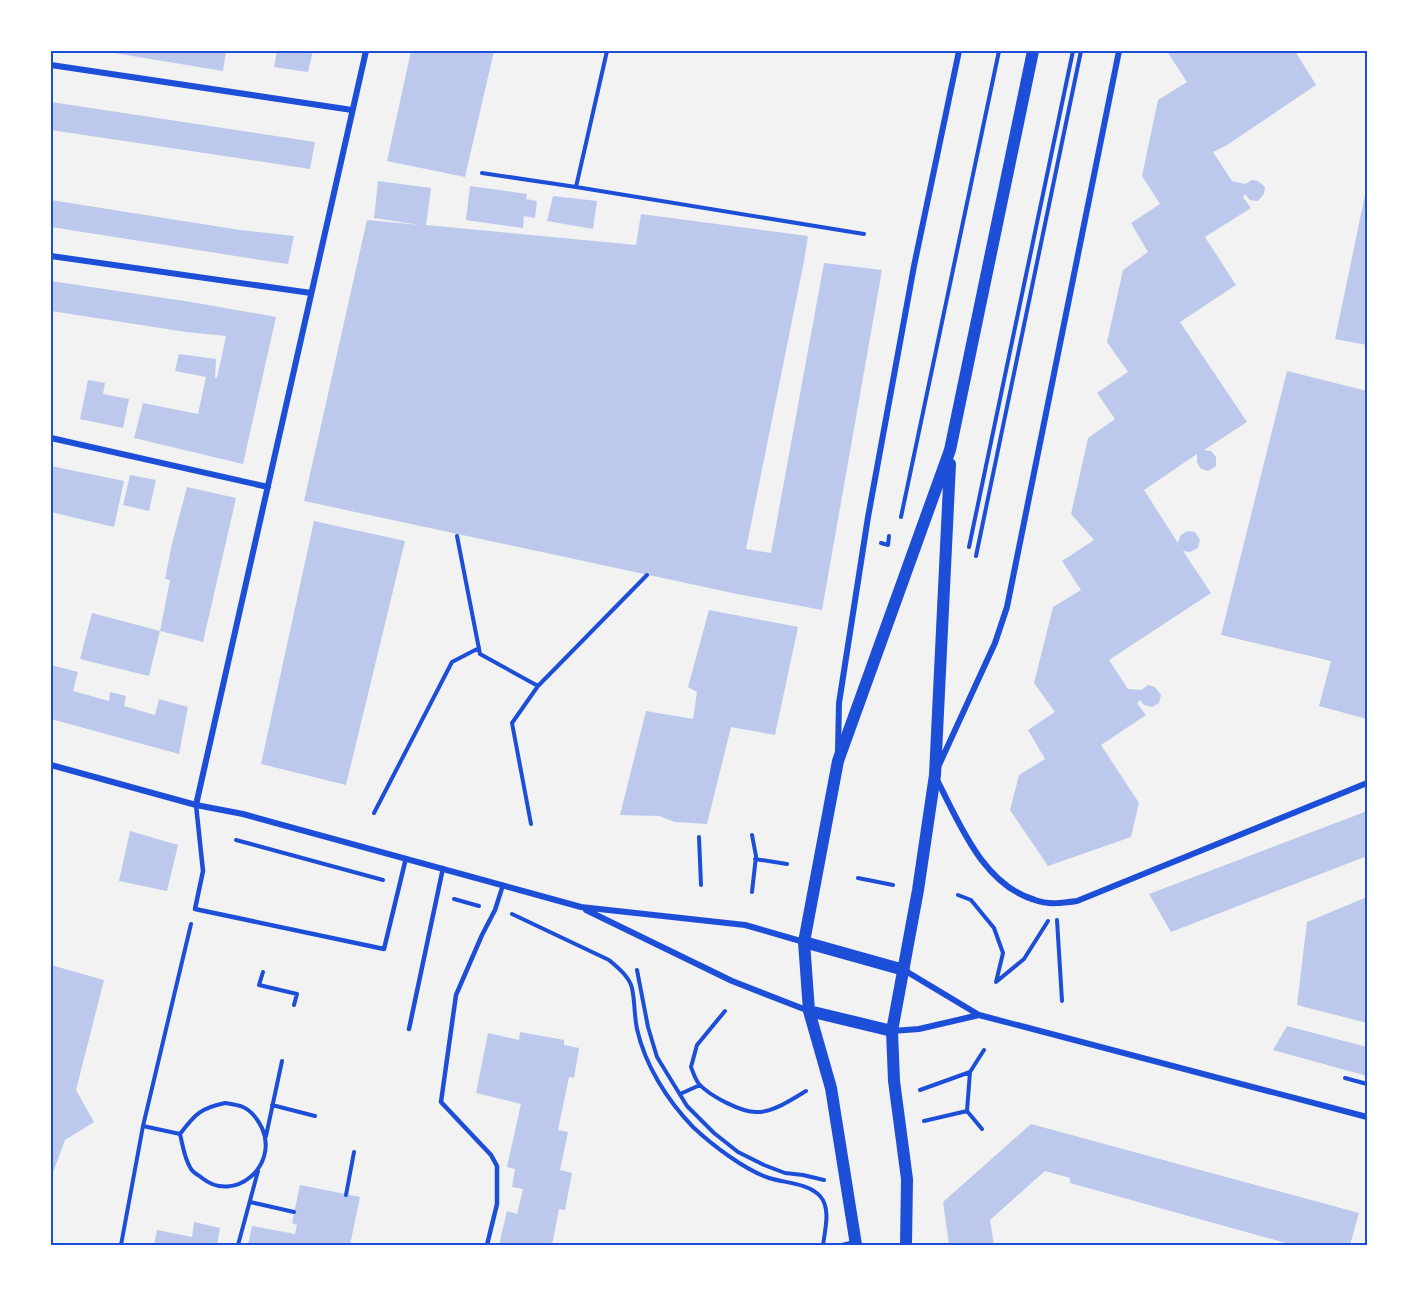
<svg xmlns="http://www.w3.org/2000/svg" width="1418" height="1296" font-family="Overpass,sans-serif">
<rect width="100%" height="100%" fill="#f2f2f2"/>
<path fill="#bdc9ec" d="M108 51H226L223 71 108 52Z
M277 51H313L308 72 274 67Z
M411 51H494L465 177 387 161Z
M1171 51H1295L1316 85 1227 145 1213 152 1232 181 1245 184 1252 180 1258 181 1265 187 1264 194 1258 201 1250 200 1245 194 1243 197 1251 208 1205 237 1236 285 1180 322 1247 422 1204 450 1211 451 1216 457V466L1208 471 1201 469 1197 463V454L1144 490 1178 543 1180 536 1187 531 1195 532 1200 540 1198 548 1190 552 1183 551 1211 593 1109 660 1128 689 1141 690 1148 685 1155 687 1161 695 1159 703 1152 707 1144 705 1140 700 1137 703 1146 715 1101 745 1139 803 1131 837 1048 866 1010 810 1019 775 1045 759 1028 730 1055 712 1034 683 1053 607 1081 590 1062 561 1094 540 1071 514 1088 438 1115 419 1097 393 1128 372 1107 342 1123 270 1148 252 1131 223 1160 204 1142 176 1158 100 1187 82 1168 53Z
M51 102 315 142 310 169 51 130Z
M378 181 431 188 426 225 636 245 641 214 808 236 804 261 746 549 771 553 824 263 882 270 822 610 737 594 304 501 367 220 420 225 374 218Z
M470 186 527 194 526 199 537 201 535 218 524 216 523 228 466 220Z
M1366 190H1367V345L1335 339Z
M553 196 597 201 593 229 547 221Z
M51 200 240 230 294 236 288 264 261 260 51 227Z
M51 281 191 302 276 317 243 464 134 438 143 403 198 414 206 377 175 371 179 354 216 359 215 378H217L226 336 186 332 51 311Z
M1287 371 1367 391V719L1319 706 1331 661 1221 635Z
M88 380 105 383 103 394 129 399 123 428 80 419Z
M51 466 124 481 114 527 51 512Z
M130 475 156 480 149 511 123 505Z
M187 487 236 498 203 642 160 631 170 580 165 579 171 548Z
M314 521 405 541 346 785 261 764Z
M709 610 798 627 775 735 731 727 707 824 675 822 659 816 620 815 646 711 693 719 697 692 688 687Z
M92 613 160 631 149 676 80 659Z
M51 665 78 672 73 691 109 701 110 692 126 696 124 706 155 715 159 699 188 707 179 754 51 719Z
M1367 811V856L1171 932 1149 894Z
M130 831 178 845 167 891 119 881Z
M1367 897V1023L1297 1005 1307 922Z
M51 965 104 980 76 1090 94 1122 65 1140 51 1178Z
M1287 1026 1367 1047V1076L1273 1050Z
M520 1032 564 1040V1045L579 1048 574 1078 569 1077 558 1130 568 1132 560 1170 572 1173 565 1210 559 1209 552 1245H499L507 1211 517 1214 523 1189 512 1187 515 1169 507 1167 521 1104 476 1093 488 1033 519 1040Z
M1031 1124 1359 1213 1350 1245H1293L1070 1183V1178L1045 1171 990 1220 994 1245H949L943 1202Z
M300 1185 360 1197 350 1245H248L252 1226 295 1234 297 1225 292 1223Z
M194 1222 220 1228 217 1245H154L157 1230 192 1237Z"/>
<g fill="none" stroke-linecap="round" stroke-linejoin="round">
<path stroke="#1d4ed8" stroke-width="4" d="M607 51 576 187 864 234
M482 173 576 187
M901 517 999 51
M457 536 480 654 538 686 647 575
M881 543 888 545 889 536
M969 547 1073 51
M976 556 1081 51
M374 813 452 662 479 648
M531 824 512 723 538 686
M699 837 701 885
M236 840 383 880
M755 859 787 864
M858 878 893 885
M752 892 756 856 752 835
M958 895 971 900 994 928 1003 953 996 982 1024 959 1048 921
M454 899 479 906
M512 914 609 960C617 967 629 976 632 988 635 1001 634 1015 637 1029 645 1065 667 1100 693 1127 712 1145 745 1170 769 1178 785 1183 808 1183 820 1196 831 1208 825 1230 823 1245
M1057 920 1062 1001
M637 970 648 1027 657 1057 687 1106 714 1133 738 1152 764 1165 785 1173 803 1175 824 1180
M263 972 259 985 297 994 294 1005
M725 1011 697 1045 691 1067C693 1072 695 1079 699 1084 710 1096 742 1113 758 1112 774 1112 792 1099 806 1091
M970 1072 967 1111 982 1129
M1345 1078 1367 1084
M920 1090 970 1072 984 1050
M680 1094 700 1085
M225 1103C231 1104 238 1105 243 1107 252 1111 258 1120 262 1128 279 1166 234 1204 202 1178 198 1175 194 1173 191 1169 184 1158 183 1146 180 1134 195 1114 201 1108 225 1103Z
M272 1105 315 1116
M924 1121 967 1111
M143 1126 180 1134
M266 1136 282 1061
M346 1195 354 1152
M250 1202 294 1212
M121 1245 143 1126 191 924
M238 1245 258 1171"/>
<path stroke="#1d4ed8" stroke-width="4.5" d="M196 805 203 871 195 909 384 949 406 858
M409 1029 443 868
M487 1245 497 1204V1166L491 1155 441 1102 456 995 482 935 495 910 503 885
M843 1245 855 1242"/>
<path stroke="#1d4ed8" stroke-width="6" d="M51 65 352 110
M51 256 311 293
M51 438 268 487
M838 750 839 703 868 517 914 266 959 51
M51 765 196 805 243 814 581 907 745 925 804 942
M939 765 995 643 1007 607 1119 51
M937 780C960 824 983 885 1035 900 1048 905 1063 903 1077 901L1367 783
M196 805 366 51
M586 910 732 981 809 1011
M904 970 979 1015 1367 1117
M892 1031 919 1029 979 1015"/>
<path stroke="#1d4ed8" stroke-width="12" d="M804 942 904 970
M809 1011 892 1031
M856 1245 831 1088 809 1011 804 942 838 761 950 450 1033 51
M906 1245 907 1179 894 1081 892 1031 918 890 935 775 950 464"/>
</g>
<rect width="1418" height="1296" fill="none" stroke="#ffffff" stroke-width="105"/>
<rect x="52" y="52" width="1314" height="1192" fill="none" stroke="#1d4ed8" stroke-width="2"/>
</svg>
